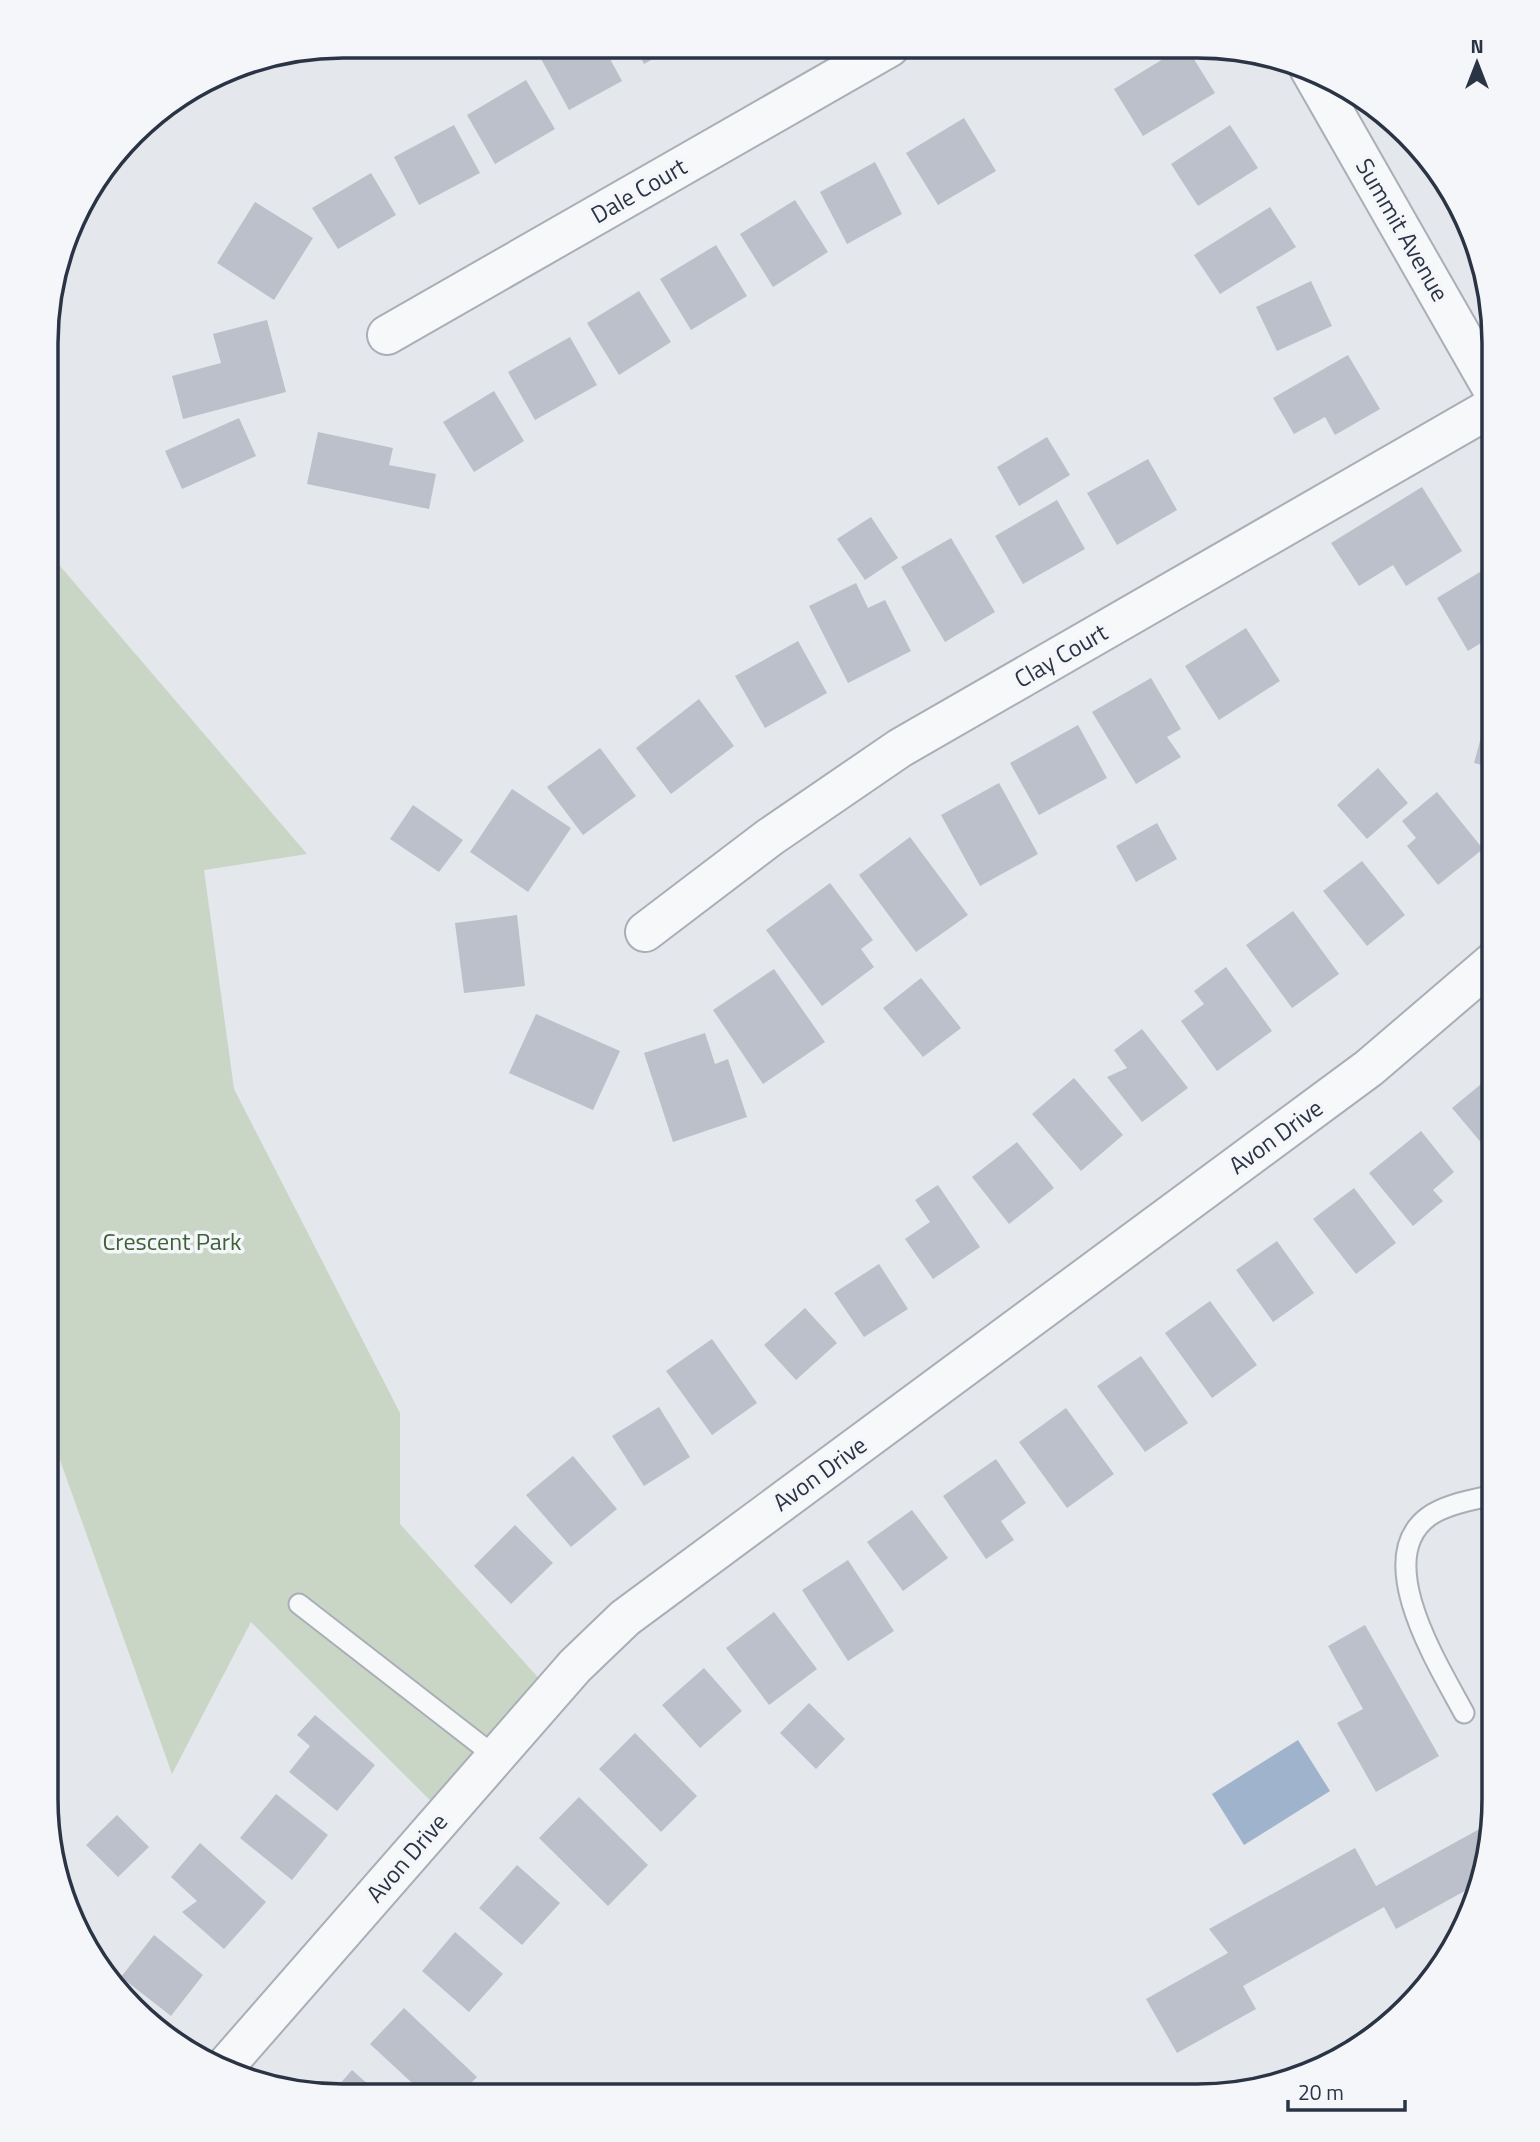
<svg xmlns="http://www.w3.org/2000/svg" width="1540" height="2142" font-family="'Titillium Web',sans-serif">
<rect width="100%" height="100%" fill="#e4e7ec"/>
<path fill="#c9d6c5" d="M48 552 307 854 204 870 234 1089 400 1413V1524L552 1693 445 1815 251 1622 172 1774 60 1460 46 1443Z"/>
<path fill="#9fb4cc" d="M1298 1740 1330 1791 1244 1845 1212 1794Z"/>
<path fill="#bbc0ca" d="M534 46H603L622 81 569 110Z
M634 46H676L644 64Z
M1181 48H1187L1215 93 1143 136 1114 89Z
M526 80 555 129 495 164 467 115Z
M964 118 996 171 938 205 906 153Z
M454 125 480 173 419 205 394 157Z
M1230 125 1258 168 1198 206 1171 164Z
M875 162 902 214 847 244 820 192Z
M371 173 396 215 338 249 312 208Z
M795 200 828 252 773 287 740 234Z
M255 202 313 238 274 300 217 263Z
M1270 207 1296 247 1220 294 1194 255Z
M716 245 747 296 691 330 660 279Z
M1311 281 1332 326 1277 351 1256 307Z
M639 291 671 342 619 375 587 323Z
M267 320 286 392 183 419 172 376 221 363 213 334Z
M570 337 597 385 535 420 508 372Z
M1348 355 1380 409 1335 435 1325 417 1294 434 1273 398Z
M494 391 524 441 474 472 443 422Z
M239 418 256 456 182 489 165 451Z
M318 432 393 448 389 465 436 474 429 509 307 484Z
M1047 437 1070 475 1019 506 997 467Z
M1148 459 1177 510 1117 545 1087 493Z
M1422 487 1462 551 1406 586 1393 565 1359 586 1331 543Z
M1057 500 1085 549 1023 584 995 536Z
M871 517 898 558 865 580 837 539Z
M951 538 995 612 945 642 901 567Z
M1485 569 1494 585V635L1468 651 1437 598Z
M856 583 868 608 885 600 911 651 848 683 809 606Z
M1246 628 1280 681 1219 720 1185 666Z
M798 641 827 693 765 728 735 676Z
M1151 678 1181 729 1167 737 1181 757 1136 784 1092 712Z
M1494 689V768L1474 763Z
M699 699 734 746 671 794 636 748Z
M1078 725 1107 778 1039 815 1010 763Z
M600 748 636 796 583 835 547 787Z
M1378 768 1408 803 1367 839 1337 805Z
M999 783 1038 854 980 886 941 815Z
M512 789 571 828 528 892 470 852Z
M1437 792 1483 849 1438 885 1407 846 1416 838 1402 821Z
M413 805 463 840 439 872 390 839Z
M1157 823 1177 859 1136 882 1116 846Z
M910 837 968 915 916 952 859 875Z
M1362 861 1405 915 1367 946 1323 891Z
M830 883 873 940 861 949 874 967 822 1006 766 930Z
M1293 911 1339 974 1292 1008 1246 945Z
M517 915 525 986 464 993 455 923Z
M1226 967 1272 1031 1217 1071 1181 1021 1204 1004 1194 991Z
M774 969 825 1042 763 1084 713 1010Z
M921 978 961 1028 923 1057 883 1008Z
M536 1014 620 1051 593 1110 509 1073Z
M1142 1029 1188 1088 1142 1122 1107 1077 1127 1068 1114 1050Z
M705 1033 715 1064 728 1059 747 1117 673 1142 644 1053Z
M1491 1076 1494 1080V1158L1452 1108Z
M1074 1078 1123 1135 1081 1171 1032 1114Z
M1421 1131 1454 1172 1433 1190 1443 1201 1413 1226 1369 1173Z
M1017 1142 1054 1188 1009 1224 972 1177Z
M938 1185 980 1247 933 1279 905 1239 930 1222 915 1200Z
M1354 1188 1396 1243 1356 1274 1313 1219Z
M1277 1241 1314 1293 1273 1322 1236 1270Z
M879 1264 908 1309 864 1337 834 1293Z
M1210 1301 1257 1365 1212 1398 1165 1333Z
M805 1308 837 1343 796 1380 764 1345Z
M712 1339 757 1403 712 1435 666 1371Z
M1141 1356 1188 1423 1145 1452 1097 1386Z
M659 1407 690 1457 644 1486 612 1436Z
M1066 1408 1114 1474 1067 1508 1019 1442Z
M573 1456 617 1509 571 1547 526 1495Z
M996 1459 1026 1503 1001 1521 1014 1540 986 1559 943 1496Z
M912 1510 948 1558 903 1591 867 1542Z
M515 1525 553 1563 511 1604 474 1566Z
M848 1560 894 1631 848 1661 802 1590Z
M774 1612 817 1669 769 1705 726 1648Z
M1365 1625 1439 1756 1376 1792 1337 1723 1363 1709 1328 1646Z
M704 1668 742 1711 700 1748 662 1705Z
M809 1703 845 1739 816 1769 780 1733Z
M315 1715 375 1765 337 1811 289 1772 310 1746 297 1735Z
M635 1733 697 1796 661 1832 599 1769Z
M276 1794 328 1835 292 1880 240 1838Z
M579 1797 648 1865 608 1906 539 1838Z
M117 1815 149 1847 118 1877 86 1845Z
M1494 1821 1481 1882 1396 1929 1384 1907 1243 1986 1256 2009 1177 2053 1146 1999 1228 1953 1209 1929 1355 1848 1376 1886Z
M200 1843 266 1902 224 1949 182 1912 197 1901 171 1877Z
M517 1865 560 1903 522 1945 479 1908Z
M455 1932 503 1974 469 2012 422 1971Z
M154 1935 203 1975 171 2016 121 1977Z
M404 2008 477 2077 460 2094H424L370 2044Z
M352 2070 379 2094H331Z"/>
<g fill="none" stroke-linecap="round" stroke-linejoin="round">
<g stroke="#a9aeb7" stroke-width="23">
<path id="lane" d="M299 1604 496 1757
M1464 1713C1439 1666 1371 1560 1428 1517 1446 1504 1473 1500 1494 1495"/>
</g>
<g stroke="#a9aeb7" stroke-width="42">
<path id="street" d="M1309 68 1494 392
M387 335 890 47
M645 932 770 837 900 748 1494 406
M222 2070 575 1666 625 1618 1369 1068 1494 961"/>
</g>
<use href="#lane" stroke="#f7f8fa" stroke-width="19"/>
<use href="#street" stroke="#f7f8fa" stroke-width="38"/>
</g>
<g text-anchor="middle" stroke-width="7" stroke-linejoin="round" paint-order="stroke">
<g font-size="24" fill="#2b3445" stroke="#f4f6f9">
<text transform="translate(639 191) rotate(-30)" y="8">Dale Court</text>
<text transform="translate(1402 230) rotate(60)" y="8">Summit Avenue</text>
<text transform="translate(1061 656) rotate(-30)" y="8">Clay Court</text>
<text transform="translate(1276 1137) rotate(-36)" y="8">Avon Drive</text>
<text transform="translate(820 1474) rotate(-36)" y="8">Avon Drive</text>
<text transform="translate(407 1858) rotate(-49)" y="8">Avon Drive</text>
</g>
<g font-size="24" fill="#3f6138" stroke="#f4f6f9">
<text x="172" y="1250">Crescent Park</text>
</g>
</g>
<path d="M0 0H1540V2142H0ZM343 58H1197A285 285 0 0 1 1482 343V1799A285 285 0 0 1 1197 2084H343A285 285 0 0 1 58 1799V343A285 285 0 0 1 343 58Z" fill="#f4f6f9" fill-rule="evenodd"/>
<path fill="none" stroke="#2b3445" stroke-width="3.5" d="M343 58H1197A285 285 0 0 1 1482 343V1799A285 285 0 0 1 1197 2084H343A285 285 0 0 1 58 1799V343A285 285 0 0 1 343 58Z"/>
<g transform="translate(1477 63)" stroke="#f4f6f9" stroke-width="5" paint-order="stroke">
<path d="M0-5L12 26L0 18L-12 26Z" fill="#2b3445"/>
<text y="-10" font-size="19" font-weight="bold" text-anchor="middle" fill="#2b3445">N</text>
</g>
<path d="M1288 2100v10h117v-10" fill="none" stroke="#2b3445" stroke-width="3.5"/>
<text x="1298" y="2100" font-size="21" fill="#2b3445" stroke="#f4f6f9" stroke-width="5" paint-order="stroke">20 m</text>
</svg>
